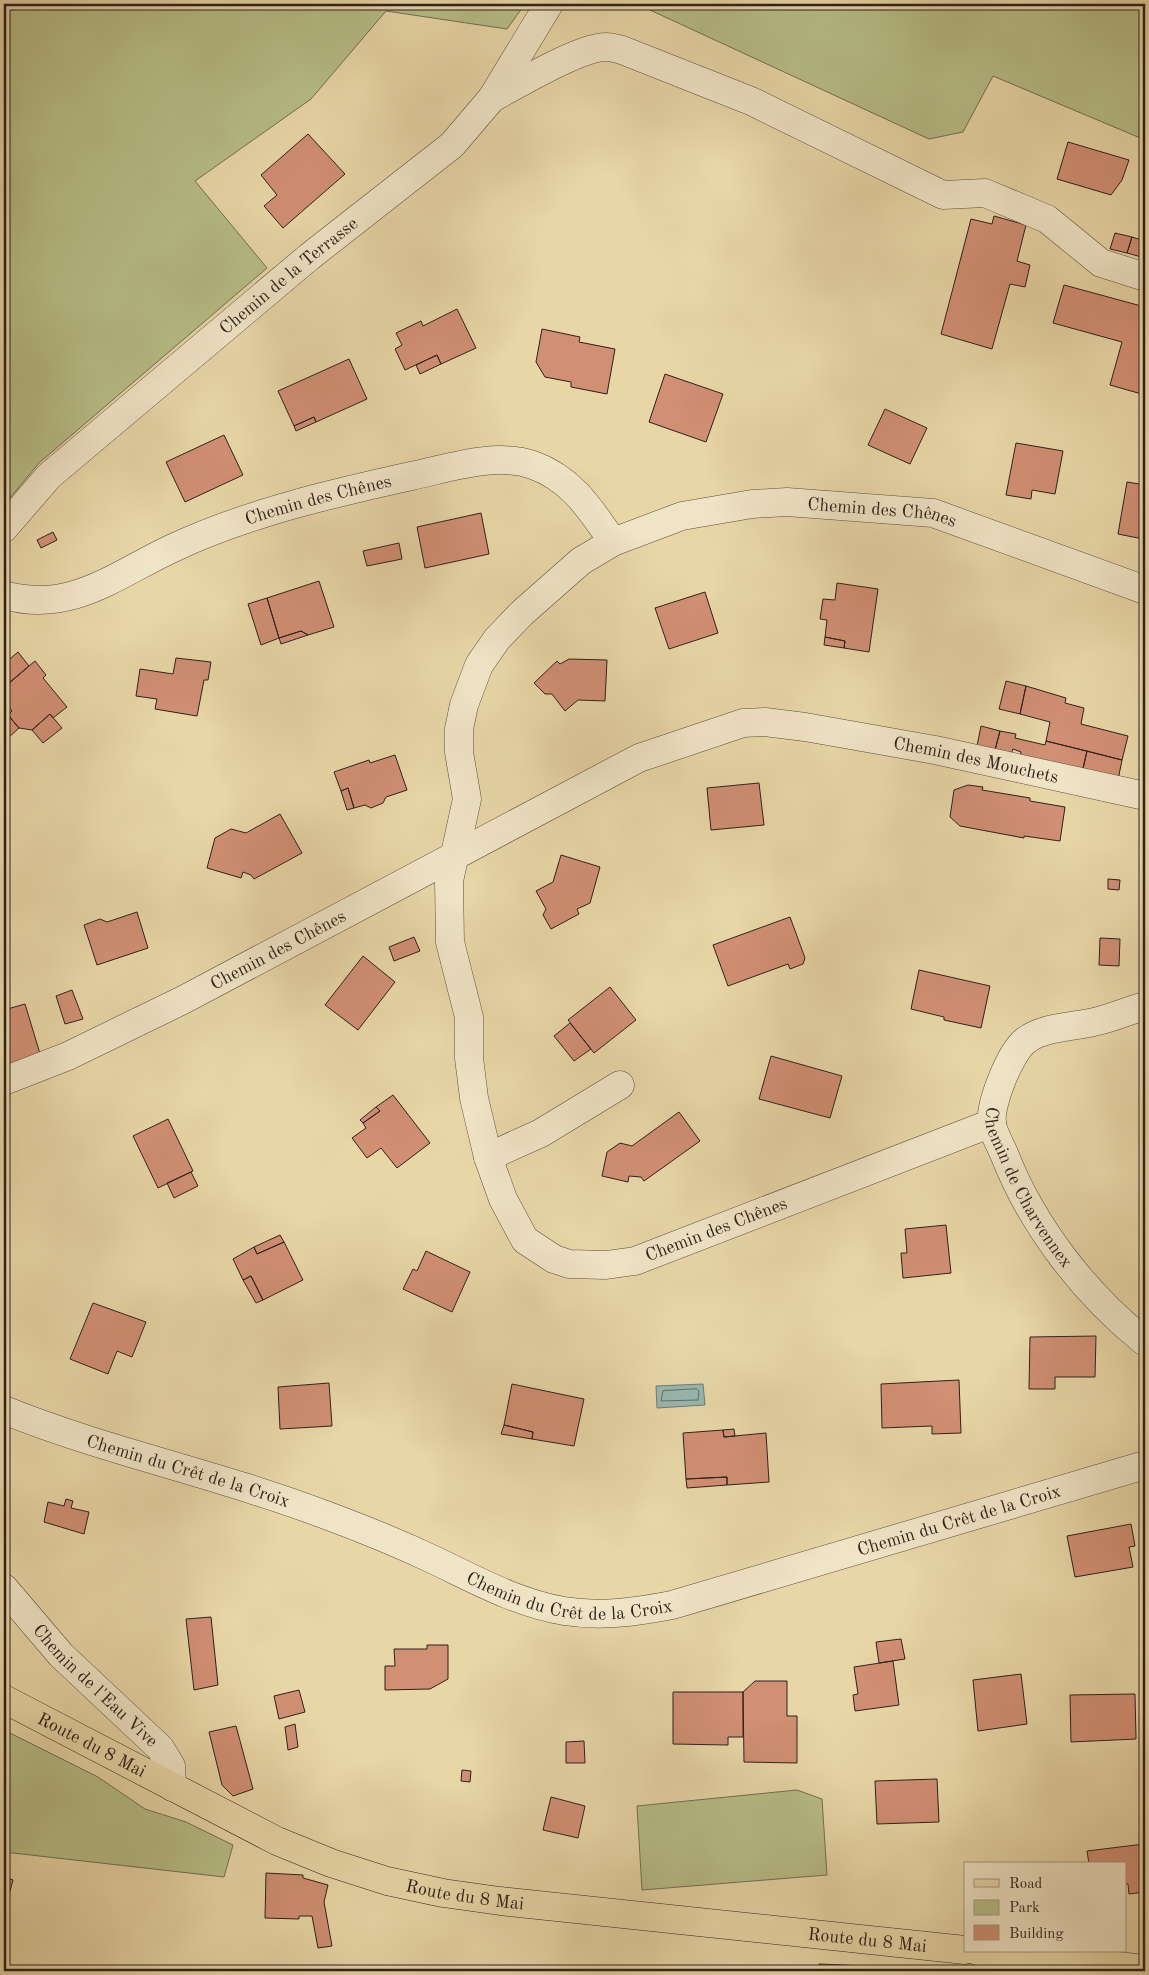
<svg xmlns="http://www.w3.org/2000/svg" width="1149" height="1975" font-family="'Old Standard TT',serif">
<rect width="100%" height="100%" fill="#e8d6a7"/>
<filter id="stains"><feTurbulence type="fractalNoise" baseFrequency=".004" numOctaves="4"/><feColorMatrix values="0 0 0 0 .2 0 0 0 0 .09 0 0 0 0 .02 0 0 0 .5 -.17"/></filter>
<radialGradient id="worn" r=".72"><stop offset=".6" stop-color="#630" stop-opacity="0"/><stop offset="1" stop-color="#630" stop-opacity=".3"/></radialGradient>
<path fill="#b7bd87" stroke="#726f52" d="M4 4H525L507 29 386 11 311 99 195 181 267 268 39 463 4 505Z
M637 4H1145V140L993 76 963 132 929 139Z
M4 1730 98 1777 145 1809 186 1822 233 1845 224 1877 4 1852Z
M797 1790 822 1799 827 1875 642 1890 637 1806Z"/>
<path fill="#99b7b0" stroke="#6e7b75" d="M703 1384 705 1405 657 1408 656 1386Z"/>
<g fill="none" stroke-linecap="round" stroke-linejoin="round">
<path stroke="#636c66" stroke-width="1" d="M697 1389 699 1391 698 1400 661 1401 663 1391Z"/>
</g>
<path fill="#d18f74" stroke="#2d211c" d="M308 134 345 174 283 228 264 206 277 195 261 175Z
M1068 142 1129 160 1122 180 1111 195 1057 179Z
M994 216 1026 225 1017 261 1030 265 1025 287 1010 284 992 349 941 334 971 219 992 224Z
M1115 233 1132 237 1127 253 1110 249Z
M1132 237 1145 241V258L1127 253Z
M1064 285 1145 307V395L1110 385 1122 342 1053 323Z
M457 309 476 348 441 364 437 355 405 370 395 349 402 345 396 333 421 321 423 326Z
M542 329 580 337 579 342 615 349 607 394 571 387V382L545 377 536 362Z
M437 355 441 364 420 374 416 365Z
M349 359 367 399 316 422 314 417 294 426 278 391Z
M665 374 723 394 706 442 649 422Z
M885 409 927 428 910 464 868 445Z
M314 417 316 422 296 431 294 426Z
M224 435 243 475 185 502 166 462Z
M1016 443 1063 451 1055 494 1032 490 1031 499 1006 495Z
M1127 482 1145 485V530L1143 539 1118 534Z
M481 513 489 554 425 568 417 527Z
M53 532 57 540 41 548 37 540Z
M399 543 402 559 367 566 363 551Z
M319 581 334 627 308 635 301 631 279 638 267 598Z
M837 583 878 589 869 652 844 648 845 641 825 637 827 620 820 619 823 599 835 600Z
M705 592 718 633 669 649 655 608Z
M267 598 279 638 261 645 248 604Z
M301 631 308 635 281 644 279 638Z
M825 637 845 641 844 648 824 645Z
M18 652 29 666 7 685 4 681V664Z
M176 658 211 662 208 680H204L197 716 155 709 157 699 136 696 140 669 173 674Z
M569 659 607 660 605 701 578 700 565 711 552 694H545L534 683 557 661 560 664Z
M35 661 46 675 43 678 67 707 53 718 50 714 32 730 19 728 8 715 12 711 4 701V687Z
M1006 681 1026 686 1020 714 999 709Z
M1026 686 1066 698 1065 703 1084 708 1081 724 1128 736 1122 760 1046 741 1050 722 1020 714Z
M50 714 62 728 43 743 32 730Z
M8 715 19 728 7 739 4 736V718Z
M981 726 1000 731 995 750 977 746Z
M1000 731 1016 734 1015 738 1045 745 1046 741 1087 751 1082 773 1020 758 1021 752 1013 749 1011 754 995 750Z
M1087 751 1122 760 1118 780 1082 773Z
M395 755 407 790 386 797 383 803 371 808 365 805 354 808 348 788 341 791 334 772 369 760 370 763Z
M759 783 764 825 711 830 707 788Z
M968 785 983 787 982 790 1030 798V801L1065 807 1060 841 1024 836V838L960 826 950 817 954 790Z
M348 788 354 808 347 810 341 791Z
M280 814 302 853 254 879 251 875 243 872 241 878 207 868 215 838 231 829 246 833Z
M561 855 600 867 590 903 577 909 579 914 551 929 543 915 546 909 536 891 553 882Z
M1108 879 1120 880 1119 890 1108 889Z
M137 912 148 948 97 965 84 925 100 919 107 922Z
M790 917 805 958 803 964 790 969 788 964 728 986 713 945Z
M414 937 420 951 394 961 389 947Z
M1100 938 1120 939 1119 966 1099 965Z
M363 956 395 982 358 1030 325 1005Z
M919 970 990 986 981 1028 944 1020V1017L911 1009Z
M610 987 636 1020 594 1053 568 1020Z
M72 990 83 1019 65 1024 56 996Z
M25 1004 41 1057 4 1068V1010Z
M570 1023 591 1049 574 1061 554 1036Z
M771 1056 842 1076 830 1118 759 1099Z
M393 1095 430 1143 397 1168 381 1148 367 1158 352 1138 366 1128 363 1123 380 1111 376 1107Z
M376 1107 380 1111 363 1123 360 1120Z
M679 1112 700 1141 644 1181 641 1177 629 1176 628 1182 602 1176 607 1152 620 1143 632 1146Z
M168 1119 193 1171 158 1188 133 1136Z
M191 1172 198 1186 174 1198 167 1183Z
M946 1225 951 1273 903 1278 901 1253H907L905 1229Z
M280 1235 284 1242 257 1254 254 1247Z
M284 1242 303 1280 263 1300 251 1276 243 1280 233 1259 254 1247 257 1254Z
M426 1251 470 1272 452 1312 403 1289 413 1269 417 1271Z
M251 1276 263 1300 256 1303 243 1280Z
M93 1303 146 1322 132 1357 117 1351 108 1374 70 1359Z
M1096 1336 1095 1377H1055V1389H1029L1030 1337Z
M959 1380 961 1433 932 1434V1426L882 1428 881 1384Z
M329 1383 332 1426 280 1429 278 1387Z
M512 1384 584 1399 574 1446 532 1439 533 1432 504 1425Z
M504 1425 533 1432 532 1439 501 1434Z
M734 1429 735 1436 724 1437 723 1430Z
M723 1430 724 1437 766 1433 769 1482 727 1485V1477L686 1479 683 1433Z
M727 1477V1485L687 1488 686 1479Z
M66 1499 73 1501 71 1508 89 1512 84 1534 44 1522 48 1502 64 1506Z
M1131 1524 1135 1546 1129 1547 1133 1567 1075 1577 1067 1536Z
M211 1617 218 1685 194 1690 186 1619Z
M901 1639 905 1659 879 1663 876 1642Z
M427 1645H448V1679L430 1689 385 1690V1666H395L394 1649H427Z
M893 1661 899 1705 855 1711 853 1695 858 1694 854 1667Z
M1021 1674 1027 1724 978 1731 973 1680Z
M755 1681H787V1716H797V1763L744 1762 743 1692Z
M299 1690 305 1712 279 1719 274 1696Z
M673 1692H743V1737H728V1745L673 1744Z
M1135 1694 1136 1739 1071 1742 1070 1695Z
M295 1724 298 1747 288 1750 285 1727Z
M236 1726 253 1789 233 1796 222 1785 209 1732Z
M584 1741 585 1763H566V1742Z
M462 1770 471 1771 470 1782 461 1781Z
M937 1779 939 1822 877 1824 875 1781Z
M551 1797 585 1806 578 1838 543 1830Z
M1144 1844 1145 1892 1129 1894 1128 1884H1125V1864H1089L1087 1851Z
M266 1873 303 1875V1878L328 1885 324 1902 332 1946 318 1948 312 1916H299V1919L265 1918Z
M4 1877 13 1880 4 1913Z
M819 1964 865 1966V1971H818Z"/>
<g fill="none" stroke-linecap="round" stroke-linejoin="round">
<g stroke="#5c4e3f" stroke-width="29">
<g id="minor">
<path d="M492 98C517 85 581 46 607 47 612 47 617 49 622 50L751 101 943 195 985 193 1047 219 1101 263 1145 277"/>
<path id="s1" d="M4 528 49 476 309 257 452 145 492 98 549 4"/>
<path id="s2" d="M4 595C71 614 115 575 173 548 248 513 330 494 411 476 449 468 495 452 533 465 572 479 591 510 613 542"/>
<path id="s3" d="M1145 1006C1130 1010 1114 1017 1098 1021 1076 1027 1044 1026 1025 1041 1010 1053 989 1105 992 1124 994 1135 1001 1146 1005 1156 1033 1227 1085 1294 1145 1342"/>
<path id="s4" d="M4 1081 68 1056 183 1000 639 758 743 723 765 722 805 727 935 750 1145 796"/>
<path id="s5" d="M992 1123 635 1261 606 1265 569 1264 554 1259 525 1240 503 1199 488 1157 474 1098 469 1058V1017L450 942 449 881 467 799 459 752V729L464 705 479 665 497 639 522 613 581 561 613 542 682 516 752 504 787 502 933 513 1145 590"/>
<path d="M488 1157 541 1133 620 1085"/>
<path id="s6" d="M4 1410C108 1452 218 1474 323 1514 361 1528 398 1543 434 1560 476 1580 517 1603 564 1611 601 1617 636 1612 672 1605L1145 1465"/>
<path id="s7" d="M4 1588 61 1655 160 1748 171 1766 172 1787"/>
</g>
</g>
<g stroke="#2d211c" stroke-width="29">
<g id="major">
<path id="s8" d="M4 1699 277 1841 331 1863 387 1881 443 1893 500 1901 965 1950"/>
<path d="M977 1951 1145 1969"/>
</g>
</g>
<use href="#minor" stroke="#f0e4c6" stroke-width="28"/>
<use href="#major" stroke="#e8d6a7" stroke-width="28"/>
</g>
<g text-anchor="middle" stroke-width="4.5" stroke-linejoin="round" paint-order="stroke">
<g font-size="18" fill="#2d211c" stroke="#f0e4c6">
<text dy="6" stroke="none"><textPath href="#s1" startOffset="381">Chemin de la Terrasse</textPath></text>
<text dy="6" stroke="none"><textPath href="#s2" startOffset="334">Chemin des Chênes</textPath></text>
<text dy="6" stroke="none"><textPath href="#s5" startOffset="1552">Chemin des Chênes</textPath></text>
<text dy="6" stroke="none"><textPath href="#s4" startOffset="1059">Chemin des Mouchets</textPath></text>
<text dy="6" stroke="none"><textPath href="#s4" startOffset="304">Chemin des Chênes</textPath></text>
<text dy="6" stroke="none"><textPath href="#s3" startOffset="289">Chemin de Charvennex</textPath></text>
<text transform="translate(716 1229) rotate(-21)" y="6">Chemin des Chênes</text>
<text dy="6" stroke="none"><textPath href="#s6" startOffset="194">Chemin du Crêt de la Croix</textPath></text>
<text dy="6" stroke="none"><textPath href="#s6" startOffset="1004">Chemin du Crêt de la Croix</textPath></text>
<text dy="6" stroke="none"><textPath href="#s6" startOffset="599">Chemin du Crêt de la Croix</textPath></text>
<text dy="6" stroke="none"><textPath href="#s7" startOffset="134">Chemin de l'Eau Vive</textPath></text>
<text dy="6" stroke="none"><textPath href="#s8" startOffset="99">Route du 8 Mai</textPath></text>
<text dy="6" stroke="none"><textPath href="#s8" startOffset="504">Route du 8 Mai</textPath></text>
<text dy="6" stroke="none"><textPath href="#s8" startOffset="909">Route du 8 Mai</textPath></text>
</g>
</g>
<rect width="1149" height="1975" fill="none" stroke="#e8d6a7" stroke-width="20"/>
<rect x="5" y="5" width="1139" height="1965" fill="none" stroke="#2d211c" stroke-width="2.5"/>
<rect x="10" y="10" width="1129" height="1955" fill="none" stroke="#2d211c"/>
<rect x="964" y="1862" width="162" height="90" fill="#f0e4c6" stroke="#a29682"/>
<rect x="974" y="1879" width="25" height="8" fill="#e8d6a7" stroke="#a29682"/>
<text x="1009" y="1888" font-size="15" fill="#2d211c">Road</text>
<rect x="974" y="1900" width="25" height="15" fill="#b7bd87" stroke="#a29682"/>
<text x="1009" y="1912" font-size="15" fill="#2d211c">Park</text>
<rect x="974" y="1925" width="25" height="15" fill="#d18f74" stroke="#a29682"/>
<text x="1009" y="1938" font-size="15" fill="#2d211c">Building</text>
<rect width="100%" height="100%" filter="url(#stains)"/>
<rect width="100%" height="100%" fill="url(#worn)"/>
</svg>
